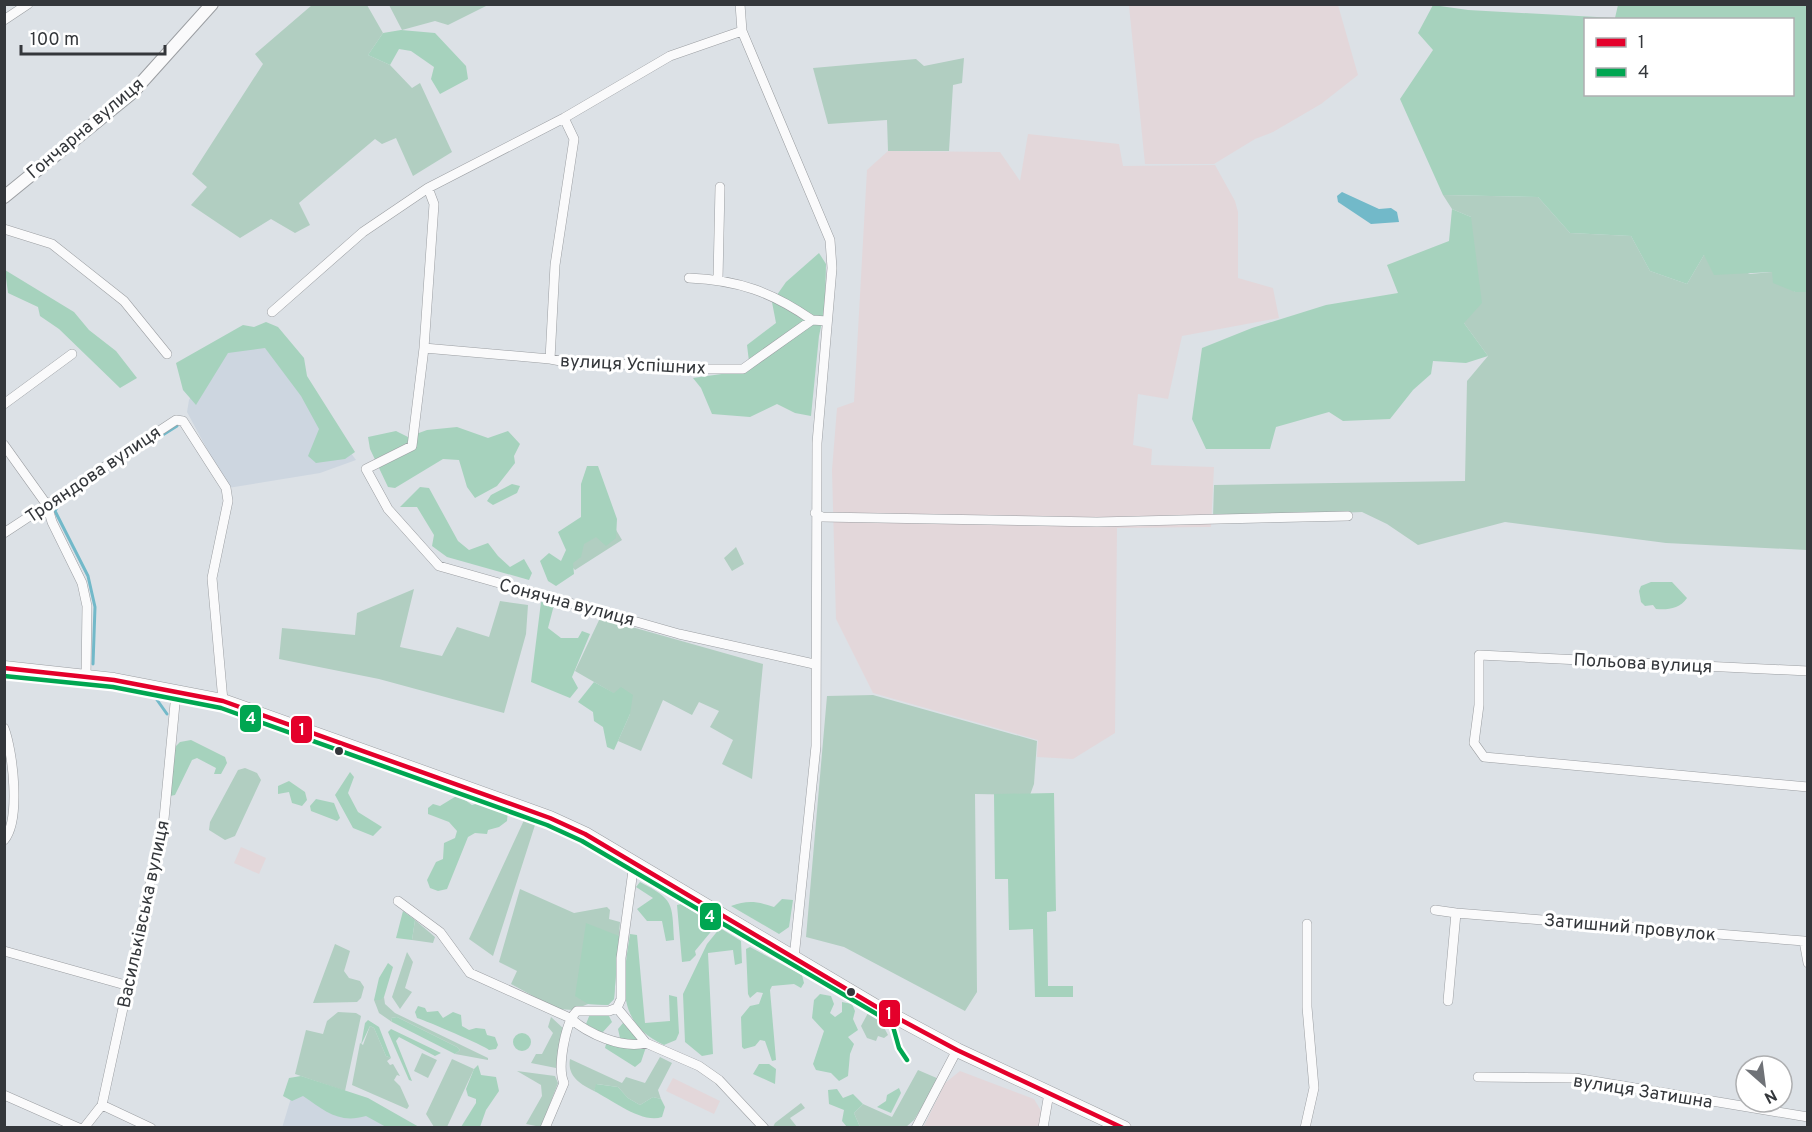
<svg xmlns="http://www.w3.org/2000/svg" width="1812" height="1132" font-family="Overpass,sans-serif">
<rect width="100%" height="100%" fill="#dce1e6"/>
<path fill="#cdd6e0" d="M262 332 356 460 320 473 228 488 187 412 189 400 201 377 223 352Z
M297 1078 413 1128H282Z"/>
<path fill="#e3d7da" d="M1132 4 1338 5 1358 75 1321 104 1273 132 1255 139 1214 164H1145L1129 6Z
M1028 134 1119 144 1123 166 1215 165 1235 201 1238 212V278L1273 288 1279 318 1182 336 1168 399 1138 394 1133 445 1152 449 1151 465 1214 467 1211 527 1117 528 1115 733 1073 759 1037 757 1038 740 873 693 836 619 832 470 837 408 854 402 867 170 888 151 1000 152 1020 181Z
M241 847 266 858 259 874 234 863Z
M960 1071 1034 1099 1043 1114 1040 1127 923 1128 945 1083Z
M673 1078 720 1101 714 1114 666 1091Z"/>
<path fill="#b1cec1" d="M312 5H367L383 33 368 55 390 65 412 88 420 83 452 152 413 176 396 138 382 144 375 139 299 203 310 225 295 233 271 219 240 238 191 205 207 187 192 174 263 64 255 54Z
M389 5H488L448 25 435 21 402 30Z
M964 58 962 83 953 85 949 151H888L887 120 828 124 813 68 916 59 924 66Z
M1443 195 1538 197 1570 233 1631 236 1650 271 1687 284 1704 255 1750 274 1772 272 1795 292H1807V550L1666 543 1505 522 1418 545 1387 524 1362 512 1213 518 1214 485 1465 481 1467 381 1488 356 1464 323 1471 217 1452 209Z
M612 523 622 540 575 570 565 559 584 540Z
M736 547 744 564 732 571 724 558Z
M414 589 400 647 442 656 457 627 489 637 500 601 528 605 526 634 504 713 379 679 279 659 282 628 355 635 357 613Z
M600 618 763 664 752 779 722 764 733 740 710 727 719 711 699 702 692 715 663 700 641 751 618 741 630 714 615 694 575 671Z
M873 695 1037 741 1034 784 1030 795 975 794 977 992 965 1011 844 947 806 937 827 696Z
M245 768 257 773 261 780 235 836 225 840 209 830 210 822 238 770Z
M525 818 535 825 493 956 469 939Z
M520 889 574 913 607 907 610 910 609 919 620 922 614 999 608 1005 588 1004 573 1010 557 1009 511 984 517 971 499 962Z
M415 920 435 937 433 943 412 940Z
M335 944 350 951 344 971 349 978 360 981 364 987 361 998 357 1002 313 1003Z
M407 952 413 962 405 988 412 992 400 1009 392 997Z
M384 997 385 1004 395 1013 488 1058V1060L455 1054 460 1050 457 1047 397 1017 391 1018 392 1022 379 1013 374 1000Z
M338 1012 356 1013 361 1016 345 1091 295 1074 306 1030 323 1034 327 1021Z
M868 1013 880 1020 888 1035 884 1038 878 1036 876 1041 867 1038 861 1026Z
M551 1017 564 1029 556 1068 531 1063 536 1054H542L553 1033 548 1027Z
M370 1026 374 1028 386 1056 391 1058 387 1061 390 1065 393 1064 400 1076 397 1075 394 1080 400 1086 409 1106 407 1109 352 1085 360 1043 363 1045Z
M422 1053 437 1060 428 1078 414 1071Z
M660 1057 672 1063 658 1090 661 1099 653 1097 640 1105 628 1098 618 1087 597 1084 594 1091C580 1084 567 1076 570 1059L622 1083 626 1077 645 1083Z
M452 1059 474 1069 447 1127H434L426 1114Z
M918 1070 939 1079 914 1120 906 1127H860L854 1113 863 1104 892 1117Z
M517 1071 555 1076 558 1083 541 1127 526 1124 542 1096 541 1085Z
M801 1103 805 1108 790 1118 797 1127H773L775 1123Z"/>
<path fill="#a6d2bd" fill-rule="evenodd" d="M1433 5 1468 10 1615 18 1618 5H1807V292H1795L1773 283 1772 272 1714 275 1704 255 1687 284 1650 271 1631 236 1570 233 1538 197 1443 195 1400 99 1433 50 1418 33ZM1586 20H1792V94H1586Z
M401 30 435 33 466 66 468 79 440 94 431 79 434 67 411 51 399 49 390 65 368 55 383 33Z
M1452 209 1471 217 1482 303 1464 323 1488 356 1466 363 1433 361 1431 374 1413 390 1390 419 1343 421 1329 412 1276 427 1270 449H1206L1192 419 1202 348 1252 328 1326 305 1398 293 1387 265 1449 241Z
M819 253 826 264 825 308 819 336 811 416 795 413 777 404 750 417 712 414 701 388 693 378 750 370 747 345 776 323 772 302 786 282Z
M5 270 74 312 89 330 116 351 137 378 120 388 59 329 40 316 38 307 8 293Z
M266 322 278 327 304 358 307 376 355 452 345 459 316 463 308 456 319 429 301 396 265 348 228 353 196 405 183 390 176 363 243 325 254 327Z
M457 427 488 438 508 431 520 444 514 456 515 463 497 486 475 498 467 487 459 460 443 459 395 488 388 487 370 449 368 437 396 431 408 437 427 430Z
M587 466H598L617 519 616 538 606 546 596 537 584 544 581 557 573 563 574 574 556 586 548 581 540 561 549 553 561 561 566 550 558 532 581 517V484Z
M512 484 520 486 517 493 493 505 487 501 491 495Z
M420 487 429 488 458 541 469 550 488 543 498 556 510 567 524 559 532 573 529 580 447 557 432 546 434 535 417 507H400Z
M1651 582H1672L1687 598C1680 609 1667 610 1656 609L1653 605 1645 606 1641 602 1639 591 1641 586Z
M541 602 554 605 548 628 561 638H578L582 631 590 634 572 677 578 688 570 698 531 682Z
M594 682 614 693 621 687 633 695 630 714 614 750 607 747 603 727 594 721 593 712 578 702Z
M191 740 225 757 227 763 221 774H214L216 768 197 758 192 760 175 795 170 796 174 748 180 742Z
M350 772 354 777 348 793 358 812 382 827 373 836 353 828 335 795Z
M289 781 305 792 307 800 302 806 292 803 289 792 278 794V786Z
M1054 793 1056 911 1047 912 1048 986H1073V997H1035L1033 929 1009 930 1008 879H995L994 794Z
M458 795 472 805 482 802 508 811 507 821 499 827 488 830 487 834 475 833 468 837 447 889 438 891 430 888 427 880 436 862 443 859 444 843 455 838 457 831 449 822 428 814V808L433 804 440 806Z
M316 799 334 803 340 818 337 821 311 811 310 806Z
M640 882C674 900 672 902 674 940L666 941 662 921H647L637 909 653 898 636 887Z
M782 899 793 900 789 927 779 934 731 906C747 900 757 901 774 907Z
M681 904 713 924 714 928 695 951 696 955 690 961 682 962 677 905Z
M403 911 415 920 412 940 396 938Z
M586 923 619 936 614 999 608 1005 588 1004 575 996Z
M720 928 741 941 742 963 735 965 733 950 708 953 713 1054 702 1056 685 1042 683 994 707 944Z
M630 934 637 935 645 1023 670 1021 669 995 677 997 679 1033 676 1040 664 1045C614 1022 623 980 630 934Z
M750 947 802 975 804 983 801 988 794 984 772 986 770 990 776 1060 772 1061 765 1041 760 1040 755 1046 744 1049 742 1047 741 1017 750 1006 759 1004 763 993 757 992 750 998 748 994 746 949Z
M388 963 393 967 384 997 380 1000H374L379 978Z
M820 994 831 996 834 1004 830 1013 835 1017 842 1012V1002L852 1004 855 1011 853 1019 858 1030 848 1037 854 1044 850 1054 848 1076 839 1081 831 1073 816 1070 813 1064 824 1031 812 1018 814 1000Z
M418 1006 425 1008 427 1012 438 1011 443 1018 453 1012 461 1015 462 1026 469 1030 476 1028 485 1029 487 1035 495 1037 498 1045 496 1049 489 1050C483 1045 427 1021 417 1018L415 1012Z
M590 1014 609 1016 612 1022 602 1033 586 1024Z
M397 1017 457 1047 460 1050 455 1054 392 1022 391 1018Z
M368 1020 379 1027 391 1058 386 1056 374 1028 370 1026 361 1045 365 1023Z
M623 1023 646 1047 641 1062 635 1067 605 1048 607 1040 620 1038 618 1029Z
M391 1029 441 1053 435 1056 399 1037 396 1041 412 1081 409 1080 388 1032Z
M513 1042a9 9 0 1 1 18 0a9 9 0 1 1-18 0Z
M759 1064H769L776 1069 775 1084 753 1074Z
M478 1065 481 1075 496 1077 499 1091 486 1110 480 1127H461L476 1103V1099L468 1096 466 1089 474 1069Z
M301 1076 368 1098 419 1127H386L366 1116C339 1124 325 1111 303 1096L292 1101 283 1096 289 1078Z
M596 1084 618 1087 628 1098 640 1105 653 1097 661 1099 665 1107 662 1117C642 1124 612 1100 594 1091Z
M899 1088 901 1093 891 1113 877 1107 886 1101 887 1095Z
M837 1089 843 1098 853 1094 863 1104 854 1113 860 1127H847L842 1121 844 1110 829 1104 828 1090Z"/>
<path fill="#72b9c9" d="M1342 192 1379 209 1391 208 1397 212 1399 222 1371 224 1338 202 1337 196Z"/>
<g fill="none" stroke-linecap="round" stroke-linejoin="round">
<path stroke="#72b9c9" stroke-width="3" d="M150 443 177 426
M61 500 55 511 88 576 95 607 93 664
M155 697 167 714"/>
<g stroke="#9b9ea2" stroke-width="10">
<path id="minor" d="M740 4 742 31 830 240 832 268 817 443 816 746 794 958
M4 20 28 4
M428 188 434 204 424 348 412 446 366 469 388 509 439 566 679 634 814 664
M4 229 52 244 124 301 167 354
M689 278C738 280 772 292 812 320
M718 279 720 187
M272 312 363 232 428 188 564 118 670 56 742 31
M424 348 550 359 582 365 640 364 688 369H743L812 320 827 321
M550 359 555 265 574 139 564 118
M4 404 72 354
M4 445 47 505 52 522 82 583 87 606 86 676
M815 513 822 517 1097 522 1348 516
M4 533 176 420 183 421 226 488 228 501 212 578 223 701
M1808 671 1479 655V705L1474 743 1484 757 1808 787
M4 728C13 752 21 820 4 840
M398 901 440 932 470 973 570 1018C588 1034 622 1049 646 1043
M1435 910 1456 913 1448 1001
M1456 913 1804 941 1808 963
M4 951 129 986
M617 1008 646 1043 699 1066 719 1080 764 1128
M1478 1077 1575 1078 1808 1117
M4 1095 79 1128
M102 1105 151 1128
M84 1128 102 1105 164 819 176 693
M545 1128 564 1083C557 1068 565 1022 577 1011H609L617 1008 621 999V958L634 863
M916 1128 957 1050
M1043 1128 1049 1093
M1305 1128 1314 1088 1307 1007V924"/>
</g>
<g stroke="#9b9ea2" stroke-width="14">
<path id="tertiary" d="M4 197 133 92 212 4"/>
</g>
<g stroke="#9b9ea2" stroke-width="15">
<path id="secondary" d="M4 668 114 680 223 701 550 818 585 834 875 1006 957 1050 1124 1128"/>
</g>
<use href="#minor" stroke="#fafafb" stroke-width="9"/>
<use href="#tertiary" stroke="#fafafb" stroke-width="12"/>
<use href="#secondary" stroke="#fafafb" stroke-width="14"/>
<g stroke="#fff" stroke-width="9">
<path id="bus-1" d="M4 668 114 680 223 701 550 818 585 834 875 1006 957 1050 1123 1128"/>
</g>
<g stroke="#fff" stroke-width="9">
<path id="bus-2" d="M4 676 113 687 221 708 547 825 582 841 892 1023 899 1048 907 1060"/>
</g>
<use href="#bus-1" stroke="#e4002b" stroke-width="4.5"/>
<use href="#bus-2" stroke="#00a651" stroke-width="4.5"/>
</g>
<g fill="#34373b" stroke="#fff" stroke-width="2">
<circle cx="339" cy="751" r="5"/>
<circle cx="851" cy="992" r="5"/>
</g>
<g text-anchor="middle" stroke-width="6" stroke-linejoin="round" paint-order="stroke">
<g font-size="18" fill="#34373b" stroke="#fff">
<text transform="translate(85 128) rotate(-40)" y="6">Гончарна вулиця</text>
<text transform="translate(633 364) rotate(3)" y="6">вулиця Успішних</text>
<text transform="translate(93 474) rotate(-34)" y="6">Трояндова вулиця</text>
<text transform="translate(567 602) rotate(15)" y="6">Сонячна вулиця</text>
<text transform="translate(1643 663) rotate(3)" y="6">Польова вулиця</text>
<text transform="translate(143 914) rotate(-78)" y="6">Васильківська вулиця</text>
<text transform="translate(1630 927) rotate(5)" y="6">Затишний провулок</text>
<text transform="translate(1643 1091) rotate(9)" y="6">вулиця Затишна</text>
</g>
</g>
<g stroke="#fff" stroke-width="2">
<rect x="239" y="704" width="23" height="29" rx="6" fill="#00a651"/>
<rect x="290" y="715" width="23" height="29" rx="6" fill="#e4002b"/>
<rect x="699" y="902" width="23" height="29" rx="6" fill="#00a651"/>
<rect x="878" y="999" width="23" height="29" rx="6" fill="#e4002b"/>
</g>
<g font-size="16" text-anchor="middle" font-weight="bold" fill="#fff">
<text x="251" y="724">4</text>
<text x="302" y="735">1</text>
<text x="710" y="922">4</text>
<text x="889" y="1019">1</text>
</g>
<rect width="1812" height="1132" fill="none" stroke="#34373b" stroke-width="12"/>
<rect x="1584" y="18" width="210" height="78" fill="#ffffff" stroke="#aeafb1" stroke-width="1.5"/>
<rect x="1596" y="38" width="30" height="9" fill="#e4002b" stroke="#aeafb1" stroke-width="1.5"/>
<text x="1638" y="48" font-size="18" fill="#34373b">1</text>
<rect x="1596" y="68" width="30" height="9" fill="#00a651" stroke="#aeafb1" stroke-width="1.5"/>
<text x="1638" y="78" font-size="18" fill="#34373b">4</text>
<g transform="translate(1764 1084) rotate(152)"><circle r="28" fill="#ffffff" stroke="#aeafb1" stroke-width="1.5"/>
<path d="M0-4.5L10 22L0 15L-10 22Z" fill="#6f7277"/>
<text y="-9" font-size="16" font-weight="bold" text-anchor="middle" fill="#34373b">N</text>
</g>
<path d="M21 45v9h144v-9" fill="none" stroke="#34373b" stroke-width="3"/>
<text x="30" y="45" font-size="18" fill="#34373b" stroke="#ffffff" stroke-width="4.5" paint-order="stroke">100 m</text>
</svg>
